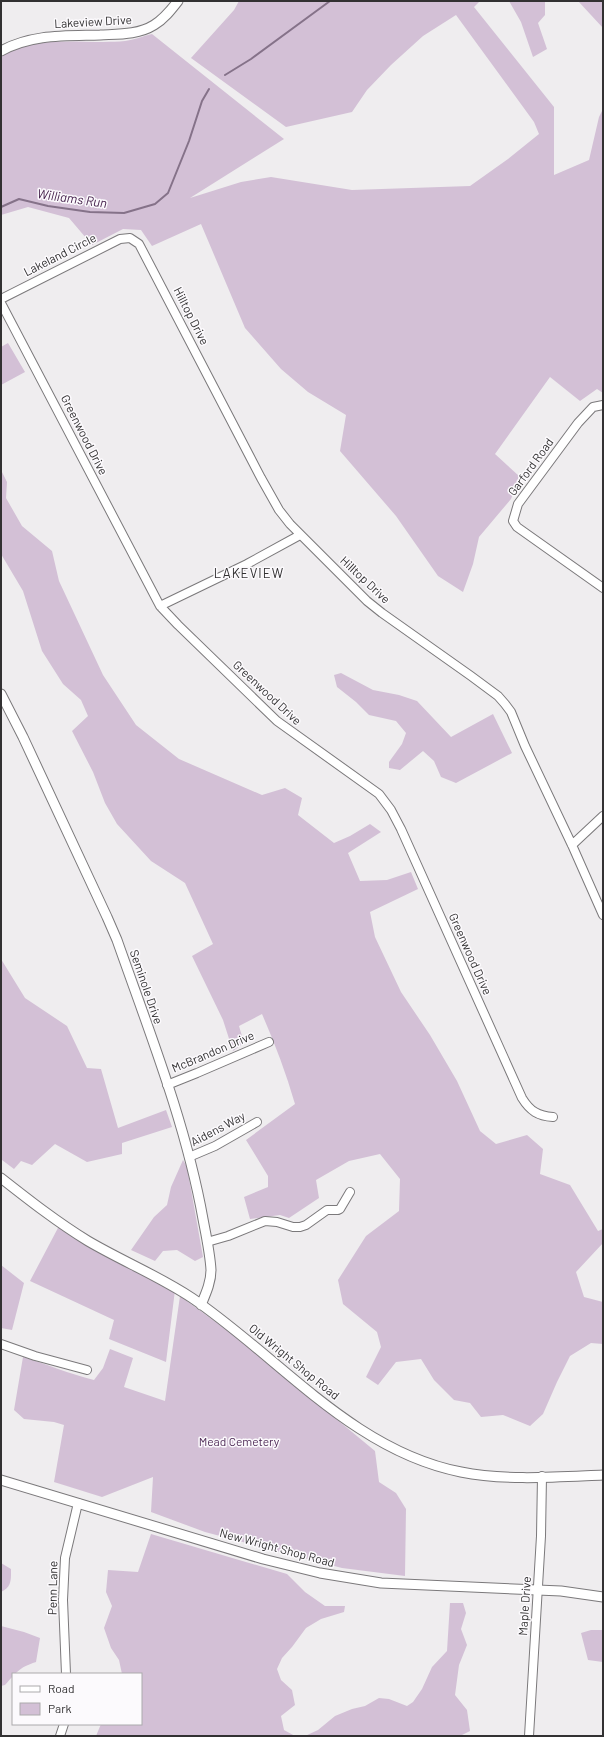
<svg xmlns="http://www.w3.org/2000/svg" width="604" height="1737" font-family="Barlow,sans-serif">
<rect width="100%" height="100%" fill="#efedef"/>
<path fill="#d3c0d6" d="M239 1H480L474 7 554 107V175L589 160 599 117 603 109V393L597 389 580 401 550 377 495 454 519 476 511 499 479 537 473 564 463 592 438 576 396 516 340 451 346 415 308 392 281 369 245 328 201 224 152 246 141 230 123 229 92 245 69 218 28 207 1 215V57C35 33 86 45 125 41 134 40 143 36 152 34L284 139 190 198 241 182 271 177 352 190 470 186 508 159 539 134 534 122 456 15 423 36 391 65 367 90 352 112 286 127 191 58 234 10Z
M509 1H545V15L538 23 547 49 533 57 521 22Z
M578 1H603V28Z
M8 343 25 372 1 385V347Z
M1 470 7 482 6 498 22 526 52 551 59 581 103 675 136 725 179 759 262 795 285 788 302 798 298 815 334 843 350 836 370 824 381 832 348 853 360 881 387 880 411 872 418 889 370 912 375 937 401 992 430 1035 457 1081 480 1131 496 1144 527 1135 543 1149 540 1174 570 1185 598 1231 603 1229V1243L576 1272 584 1297 603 1302V1344L591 1343 570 1356 557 1382 543 1414 530 1426 503 1415 481 1417 470 1403 454 1400 434 1380 421 1359 396 1362 378 1385 366 1377 381 1347 377 1332 343 1304 338 1280 366 1236 399 1211 400 1179 380 1154 349 1161 316 1180 319 1198 289 1218 280 1215 250 1219 244 1197 268 1187V1176L246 1140 295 1104C286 1073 275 1044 262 1014L239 1026 244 1043 233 1051 223 1020 192 956 213 944 185 883 151 861 117 824 105 803 93 772 72 731 88 716 81 700 63 684 42 651 23 591 1 554Z
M341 673 373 690 399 695 417 701 451 737 493 714 512 753 456 783 441 777 434 761 423 751 400 770 389 768V762L402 744 406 733 396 721 369 715 356 702 337 687 334 675Z
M1 959 25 998 67 1026 87 1068 101 1069 118 1128 166 1110 172 1127 122 1143V1154L87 1162 55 1144 32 1165 21 1161 14 1169 2 1160Z
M183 1160 187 1167 203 1257 195 1261 177 1250 163 1251 155 1261 131 1250 154 1217 167 1205 171 1187Z
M59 1226 175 1290 166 1362 109 1339 114 1320 30 1281Z
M1 1265 24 1283 12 1330 1 1328Z
M180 1296 243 1342 375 1451 379 1482 396 1493 406 1509 405 1576 342 1568 205 1532 151 1512 153 1477 102 1497 54 1482 64 1425 54 1422 24 1419 14 1410 23 1357C47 1364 69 1374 94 1380L103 1368 110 1349 133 1358 124 1387 165 1401Z
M151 1534 287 1574 305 1592 325 1606H345L344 1612 321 1619 306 1628 292 1647 282 1658 277 1669 281 1680 292 1690 295 1705 281 1716 284 1730 295 1736H96L101 1724H141V1674H122L119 1660 111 1648 104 1628 112 1606 106 1592 108 1570 138 1572Z
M1 1563 11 1569C11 1579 12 1587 1 1592Z
M450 1603H463L466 1613 461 1629 467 1645 459 1665 455 1695 467 1710 470 1731 460 1736H305L318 1730 335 1716 352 1709 365 1706 379 1698 389 1699 407 1706 413 1702 422 1689 432 1667 447 1651Z
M1 1626 24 1632 40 1638 36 1662C18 1668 17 1672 5 1685L1 1686Z
M591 1630H603V1662L588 1660 581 1633Z"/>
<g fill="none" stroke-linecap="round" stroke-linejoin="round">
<path stroke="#857289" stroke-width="2" d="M225 75 251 59 330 1
M1 207 19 199 48 206 90 212 124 213 155 204 168 193 189 141 202 101 209 89"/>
<g stroke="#7b797b" stroke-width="10">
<path id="minor" d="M1 299 120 239 130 238 139 244 261 478 279 510 290 524 367 601 382 613 471 676 498 696 505 704 511 712 525 746 572 845 603 915
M1 303 160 606 178 625 277 721 379 794 391 810 401 829 522 1098C530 1111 538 1116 553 1117
M603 405 593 407 578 423 518 504 513 521 517 527 603 588
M160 606 247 564 300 535
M572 845 603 816
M167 1085 197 1073 269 1042
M189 1157 215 1146 257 1122
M207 1242 228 1236 265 1221 277 1222 293 1227H300L306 1225 327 1210H338L340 1209 350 1192
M1 1344 35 1356 87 1370
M66 1674 63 1600 65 1558 78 1503
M60 1736 64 1724
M529 1736 541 1536 542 1476"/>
</g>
<g stroke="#7b797b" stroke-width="11">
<path id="tertiary" d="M1 51C32 34 65 36 100 35 118 34 138 35 154 25 164 19 171 10 178 1
M1 694 23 737 107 917 117 940C149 1031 186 1124 203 1219 206 1235 210 1253 211 1270 211 1282 206 1293 201 1305
M1 1178C29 1200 57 1222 88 1241 122 1261 159 1276 192 1298 279 1357 353 1451 461 1472 506 1481 557 1477 603 1475
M1 1480 263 1559 320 1573 381 1583 561 1591 603 1597"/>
</g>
<use href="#minor" stroke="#fff" stroke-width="8"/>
<use href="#tertiary" stroke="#fff" stroke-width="9"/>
</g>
<g text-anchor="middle" stroke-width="3" stroke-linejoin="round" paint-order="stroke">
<g font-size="12" fill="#323132" stroke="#fcfafd">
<text transform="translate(93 22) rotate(-3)" y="4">Lakeview Drive</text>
<text transform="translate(60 255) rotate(-27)" y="4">Lakeland Circle</text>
<text transform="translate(191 316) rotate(63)" y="4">Hilltop Drive</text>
<text transform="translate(84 435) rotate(63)" y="4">Greenwood Drive</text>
<text transform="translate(531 467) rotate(-54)" y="4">Garford Road</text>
<text transform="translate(365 580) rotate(43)" y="4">Hilltop Drive</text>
<text transform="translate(267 693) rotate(43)" y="4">Greenwood Drive</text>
<text transform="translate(470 954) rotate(66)" y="4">Greenwood Drive</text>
<text transform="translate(146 987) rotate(71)" y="4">Seminole Drive</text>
<text transform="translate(213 1052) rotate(-23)" y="4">McBrandon Drive</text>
<text transform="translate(218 1129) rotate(-28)" y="4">Aidens Way</text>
<text transform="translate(294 1362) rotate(39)" y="4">Old Wright Shop Road</text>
<text transform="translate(277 1548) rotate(15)" y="4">New Wright Shop Road</text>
<text transform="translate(53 1588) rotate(-89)" y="4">Penn Lane</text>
<text transform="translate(525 1606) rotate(-86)" y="4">Maple Drive</text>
</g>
<g font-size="12" fill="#4f2b57" stroke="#fcfafd">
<text x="239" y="1446">Mead Cemetery</text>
</g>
<g font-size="13" font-style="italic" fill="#45214c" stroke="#fcfafd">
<text transform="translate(72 198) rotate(8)" y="5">Williams Run</text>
</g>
<g font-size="13" letter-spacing="1" fill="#323132" stroke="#fcfafd">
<text x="249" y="578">LAKEVIEW</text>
</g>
</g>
<rect width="604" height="1737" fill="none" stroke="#323132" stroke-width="4"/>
<rect x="12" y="1673" width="130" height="52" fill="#fcfafd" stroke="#abaaac"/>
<rect x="20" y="1686" width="20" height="6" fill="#ffffff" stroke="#abaaac"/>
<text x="48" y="1693" font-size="12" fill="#323132">Road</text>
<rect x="20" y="1703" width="20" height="12" fill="#d3c0d6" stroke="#abaaac"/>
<text x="48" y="1713" font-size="12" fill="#323132">Park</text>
</svg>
